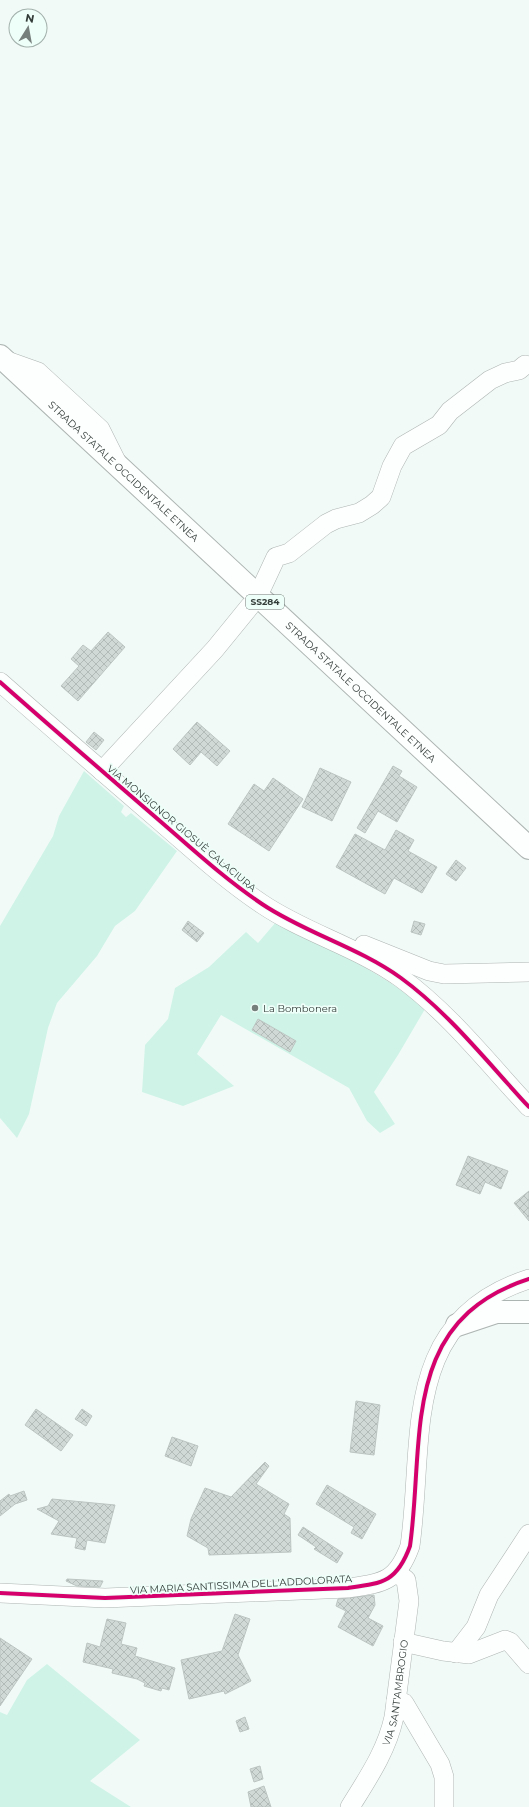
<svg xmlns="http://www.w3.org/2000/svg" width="529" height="1807" font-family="Montserrat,sans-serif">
<defs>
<pattern id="building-cross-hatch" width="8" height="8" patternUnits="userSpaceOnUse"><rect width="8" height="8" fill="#d0d9d5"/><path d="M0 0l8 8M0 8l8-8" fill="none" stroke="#b3bbb8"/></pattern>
</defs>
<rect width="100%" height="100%" fill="#f2faf7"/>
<path fill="#cff4e7" d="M84 771 124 806 121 812 126 817 131 813 177 851 135 911 115 926 97 956 57 1003 48 1028 29 1114 17 1138 0 1118V926L53 836 59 816Z
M276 922C328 948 381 971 425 1009L398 1055 374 1092 395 1124 380 1133 367 1121 349 1088 221 1015 197 1054 234 1086 183 1106 142 1092 145 1045 168 1019 175 988 209 967 246 932 258 943Z
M47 1664 140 1740 90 1781 131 1807H0V1712L7 1715 27 1680Z"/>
<path fill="url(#building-cross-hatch)" stroke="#bcc5c2" d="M108 632 125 647 78 701 61 686 79 666 71 659 83 645 91 651Z
M197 722 230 751 217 766 201 752 190 765 173 749Z
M94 732 104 740 96 750 86 742Z
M393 766 402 771 399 776 417 787 397 822 378 811 365 833 357 828Z
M320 768 351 782 332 821 302 807Z
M273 778 303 799 269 851 228 824 254 784 264 791Z
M396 830 414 840 408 851 437 867 422 893 394 878 385 894 336 867 355 834 385 850Z
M456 860 466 868 456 881 446 874Z
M188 921 204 933 197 942 182 930Z
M414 921 425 924 421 935 411 932Z
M258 1019 296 1041 290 1052 252 1030Z
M468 1156 508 1171 501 1189 485 1182 480 1194 456 1185Z
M529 1191V1221L514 1203Z
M356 1401 380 1405 374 1455 350 1452Z
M36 1409 73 1435 61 1451 25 1425Z
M82 1409 92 1416 86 1426 75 1419Z
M172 1437 198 1446 191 1466 165 1456Z
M265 1462 269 1466 256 1484 289 1504 284 1514 290 1518 291 1552 209 1555 208 1548 187 1536 191 1519 205 1488 231 1497Z
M327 1485 376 1514 362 1539 351 1533 354 1527 316 1504Z
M24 1491 27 1500 15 1504 0 1516V1501L9 1494 10 1496Z
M52 1499 115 1505 105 1543 87 1540 85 1550 75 1548 77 1538 51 1534 59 1521 37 1509 48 1506Z
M303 1527 343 1553 337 1563 314 1549 316 1547 298 1535Z
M67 1579 103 1581 100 1587 77 1586 66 1581Z
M374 1595 375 1605 368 1618 383 1626 373 1646 338 1627 346 1611 336 1606 338 1599Z
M235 1614 250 1619 238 1655 251 1681 225 1694 224 1691 189 1699 181 1660 222 1651Z
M107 1619 126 1623 121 1644 137 1648 135 1656 175 1668 169 1690 162 1688 161 1691 144 1686 145 1683 137 1679 112 1673 113 1669 83 1662 87 1643 100 1647Z
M0 1638 32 1659 0 1706Z
M245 1717 249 1729 240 1732 236 1721Z
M260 1766 263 1779 254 1782 250 1769Z
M264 1786 271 1807H251L248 1792Z"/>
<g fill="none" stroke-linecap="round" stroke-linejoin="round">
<g stroke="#adb5b2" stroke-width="20">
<g id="minor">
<path d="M7 361 38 372 100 429 116 461"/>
<path d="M262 587 276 557 289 553 326 524 336 519 359 513 372 505 381 497 392 466 403 446 439 425 450 411 490 380 505 373 519 370 525 365"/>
<path d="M0 682C51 727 102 771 153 815 188 845 223 878 262 904 305 933 358 947 401 978 449 1013 488 1063 529 1107"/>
<path d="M102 771 215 649 250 606"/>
<path d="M364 945 429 971 444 974 529 972"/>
<path d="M0 1593 105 1598 348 1588C383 1583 397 1582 410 1546 425 1439 399 1321 529 1279"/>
<path d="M403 1642 443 1651 469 1654 505 1640 510 1642 529 1664"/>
<path d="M456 1653 476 1627 489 1595 529 1534"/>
<path d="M396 1701 404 1703 440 1764 444 1777V1807"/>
<path id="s1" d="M350 1807C368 1778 387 1750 394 1717L409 1601 406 1580 397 1573"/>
</g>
</g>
<g stroke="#adb5b2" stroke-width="24">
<g id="major">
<path id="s2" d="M0 356 529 848"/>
<path d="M457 1325 496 1312H529"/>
</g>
</g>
<use href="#minor" stroke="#fdfefe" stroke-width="19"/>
<use href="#major" stroke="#fdfefe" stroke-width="22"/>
<g stroke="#eefef8" stroke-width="6">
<path id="cycleway" d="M0 682C51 727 102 771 153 815 188 845 223 878 262 904 305 933 358 947 401 978 449 1013 488 1063 529 1107
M0 1593 105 1598 348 1588C383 1583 397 1582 410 1546 425 1439 399 1321 529 1279"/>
</g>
<use href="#cycleway" stroke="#d6006c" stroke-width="4"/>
</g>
<circle fill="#767f7c" stroke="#eefef8" stroke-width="1.5" cx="255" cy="1008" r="4"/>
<g text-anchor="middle" stroke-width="3.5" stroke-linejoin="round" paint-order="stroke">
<rect fill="#eefef8" stroke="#6b7772" stroke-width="1" x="246" y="595" width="38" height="14" rx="3"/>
<g font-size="9" font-weight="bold" fill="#333d39">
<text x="265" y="605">SS284</text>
</g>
<g font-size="10" fill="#333d39" stroke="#eefef8">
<text dy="4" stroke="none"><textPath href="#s2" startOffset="169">STRADA STATALE OCCIDENTALE ETNEA</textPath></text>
<text dy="4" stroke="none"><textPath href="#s2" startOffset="493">STRADA STATALE OCCIDENTALE ETNEA</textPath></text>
<text transform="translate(182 828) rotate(40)" y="4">VIA MONSIGNOR GIOSUÈ CALACIURA</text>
<text transform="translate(241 1584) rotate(-3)" y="4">VIA MARIA SANTISSIMA DELL'ADDOLORATA</text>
<text dy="4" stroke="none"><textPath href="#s1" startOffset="125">VIA SANT'AMBROGIO</textPath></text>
</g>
<g font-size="10" fill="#333d39" stroke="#eefef8" text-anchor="start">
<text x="263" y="1012">La Bombonera</text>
</g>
</g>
<g transform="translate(28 28) rotate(11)"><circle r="19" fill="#eefef8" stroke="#a3b1ac"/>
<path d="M0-3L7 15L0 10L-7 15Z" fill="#767f7c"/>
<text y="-6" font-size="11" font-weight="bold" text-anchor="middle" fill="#333d39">N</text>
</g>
</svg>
